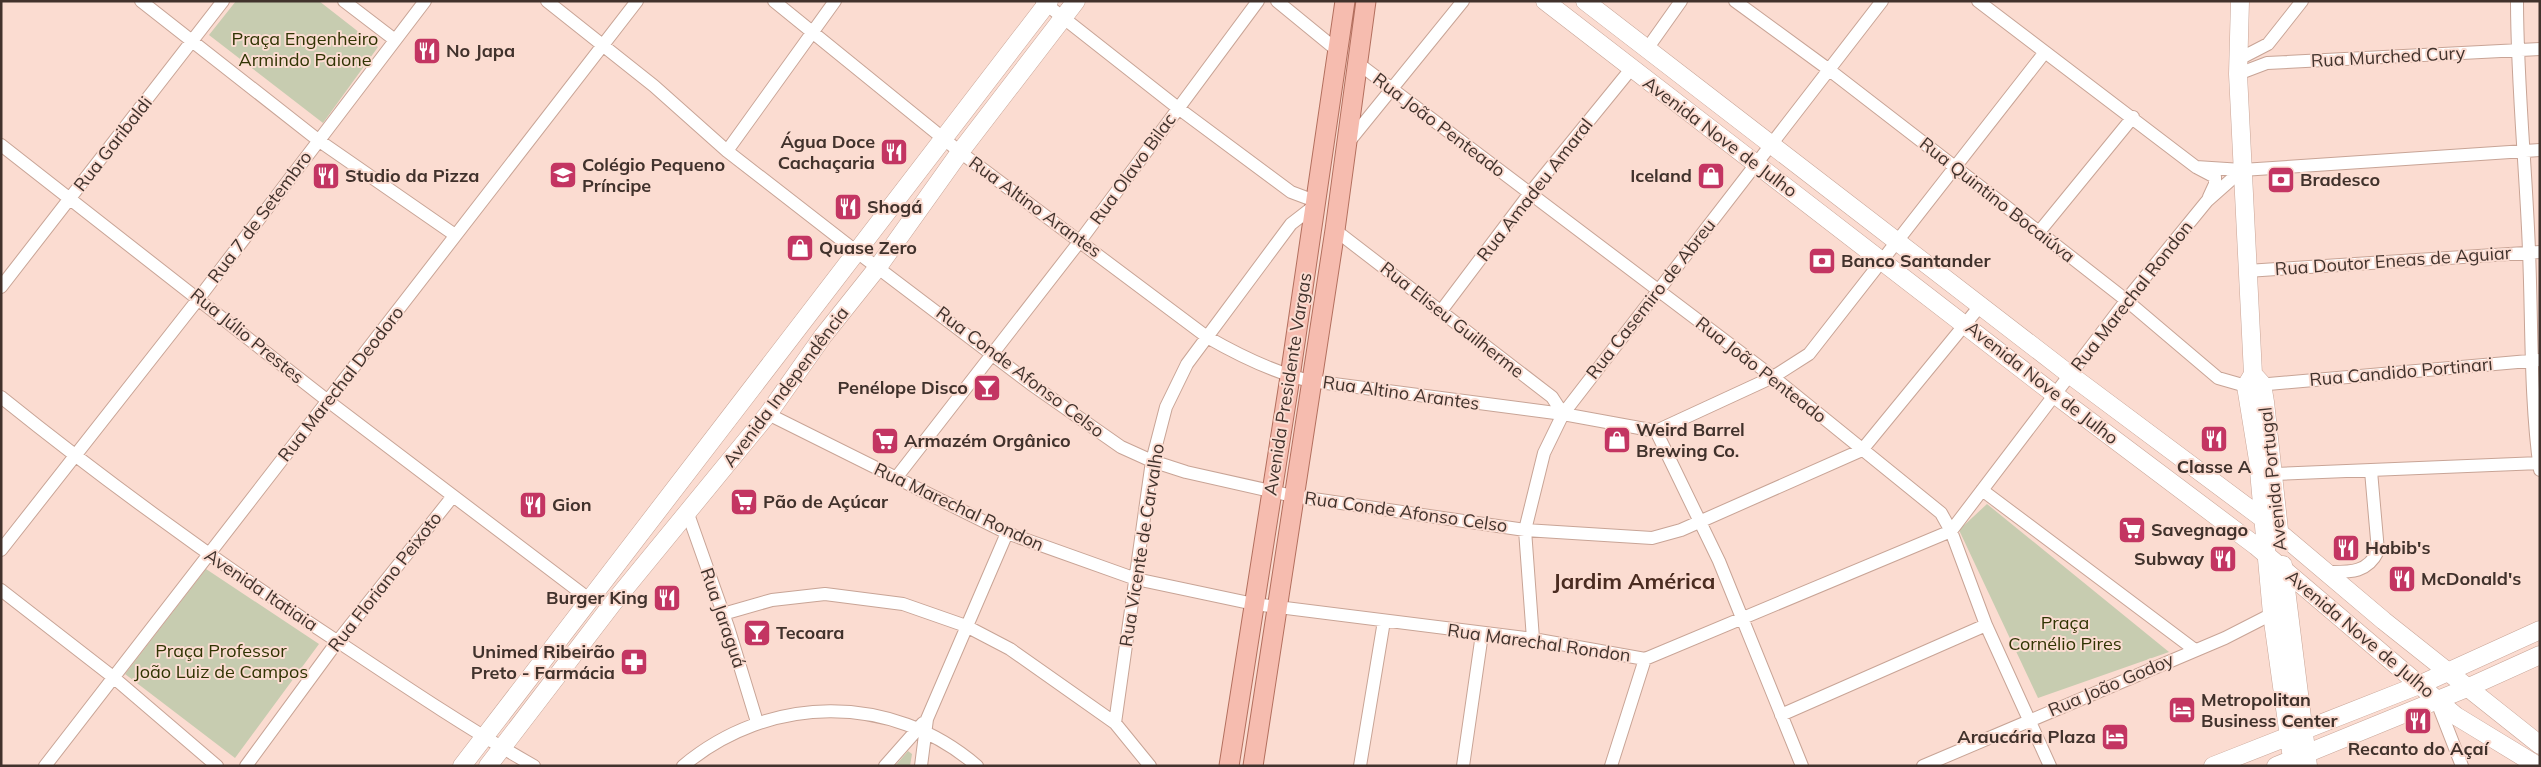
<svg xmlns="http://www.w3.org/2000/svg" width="2541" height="767" font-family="Mulish,sans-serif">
<rect width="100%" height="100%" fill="#fbdcd1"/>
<path fill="#c7ccb0" d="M236 1H319L378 47 323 123 209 35Z
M1987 504 2169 652 2038 698 1959 530Z
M206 569 319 644 235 758 125 674Z
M908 751 912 754 910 766H895Z"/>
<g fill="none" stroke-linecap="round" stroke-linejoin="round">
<g stroke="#c8a496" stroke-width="14">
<path id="minor" d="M141 1 318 140 455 235
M344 1 395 40
M547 1 654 86 727 151 857 252 1031 384 1121 447 1152 461 1186 472 1293 496 1525 530 1652 538 1681 530 1862 450 1980 306
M774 1 960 152 1207 337C1240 356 1274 373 1311 381L1563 414 1656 431 1773 377 1809 354 2045 52
M1042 1 1178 108 1291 192 1315 201
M1277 1 1338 51
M1735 1 1828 69 2039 232 2126 300 2218 378 2246 386 2540 360
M1978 1 2196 167 2215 177V184L2209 197
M2517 1C2517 84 2526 168 2529 251 2532 323 2530 398 2540 470
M1647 49 1681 1
M2239 59 2268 44 2302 1
M1359 64 1773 377 1941 513 1951 531 1986 625 2050 766
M2238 74 2267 63 2540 49
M1347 144 1463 1
M1 145 328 401 589 599
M727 151 835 1
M2196 167 2242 170 2540 150
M1335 230 1552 397 1563 414
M2039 232 2133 117
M2247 271 2540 252
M1 287 223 1
M1441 311 1530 193 1631 69
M1 397C114 488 231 572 352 651 412 691 472 731 534 766
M768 414 1007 533 1136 579 1254 604 1533 639 1645 659 1951 531 2132 293 2207 201 2242 170
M1656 431 1719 561 1802 766
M2274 474 2540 463
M896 478 1080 241 1258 1
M1982 490 2195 650
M688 514 728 627 757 722
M1 550 199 298 425 1
M2326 572C2348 572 2367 574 2378 551L2371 471
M1 590 113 677 217 766
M723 614 772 600 825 594 903 604 966 626 1010 649 1115 723 1150 766
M1533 639 1525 530 1544 453 1563 414 1882 1
M2437 702 2462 766
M1781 715 1986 625
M1115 723 1152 461 1166 407 1187 364 1291 224 1313 207
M45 766 637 1
M246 766 337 642 453 496
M683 766C769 694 891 692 977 766
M885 766 923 723
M921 766 927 719 1007 533
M1360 766 1384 621
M1463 766 1482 634
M1611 766 1645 659
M1923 766 2225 638 2272 614"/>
</g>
<g stroke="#c8a496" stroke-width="19">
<path id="secondary" d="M1545 1 2054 394 2256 546 2456 716 2538 766
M1585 1 2069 374 2262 518 2384 621 2540 745
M2240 1 2238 74 2253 374 2246 386 2258 460 2272 614 2293 766
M2253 374 2262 384 2265 402 2280 539
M2283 565 2308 766
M462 766 1049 1
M488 766 613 603 768 414 823 336 878 267 960 152 1076 1
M2213 766 2419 685 2540 630
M2276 766 2467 688 2540 655"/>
</g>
<g stroke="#b36f5e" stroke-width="21">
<path id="primary" d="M1229 766 1290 377 1345 1
M1253 766 1335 230 1366 1"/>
</g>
<use href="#minor" stroke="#fff" stroke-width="12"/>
<use href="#secondary" stroke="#fff" stroke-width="18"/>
<use href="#primary" stroke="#f6bcaf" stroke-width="19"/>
</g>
<defs>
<g id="restaurant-square" transform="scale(1.4375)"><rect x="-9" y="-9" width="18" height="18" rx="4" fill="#c33562" stroke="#fbdcd1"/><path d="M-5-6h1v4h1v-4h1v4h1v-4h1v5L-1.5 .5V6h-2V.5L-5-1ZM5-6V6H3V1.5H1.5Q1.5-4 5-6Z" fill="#fff"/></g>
<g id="school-square" transform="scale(1.4375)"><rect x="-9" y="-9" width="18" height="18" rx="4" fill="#c33562" stroke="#fbdcd1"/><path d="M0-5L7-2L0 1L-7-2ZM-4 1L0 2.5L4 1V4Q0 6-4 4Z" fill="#fff"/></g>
<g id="shop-square" transform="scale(1.4375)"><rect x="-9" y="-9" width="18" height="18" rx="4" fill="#c33562" stroke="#fbdcd1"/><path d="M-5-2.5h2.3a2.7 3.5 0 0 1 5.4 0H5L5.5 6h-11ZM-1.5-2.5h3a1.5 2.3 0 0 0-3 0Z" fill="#fff"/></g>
<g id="bank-square" transform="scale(1.4375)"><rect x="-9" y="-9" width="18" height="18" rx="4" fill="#c33562" stroke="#fbdcd1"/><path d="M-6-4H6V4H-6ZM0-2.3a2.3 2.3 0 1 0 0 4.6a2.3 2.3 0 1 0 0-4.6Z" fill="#fff"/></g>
<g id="bar-square" transform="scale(1.4375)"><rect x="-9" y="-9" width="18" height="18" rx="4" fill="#c33562" stroke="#fbdcd1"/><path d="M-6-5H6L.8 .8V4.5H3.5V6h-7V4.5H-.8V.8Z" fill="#fff"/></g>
<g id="supermarket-square" transform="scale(1.4375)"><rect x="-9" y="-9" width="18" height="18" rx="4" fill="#c33562" stroke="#fbdcd1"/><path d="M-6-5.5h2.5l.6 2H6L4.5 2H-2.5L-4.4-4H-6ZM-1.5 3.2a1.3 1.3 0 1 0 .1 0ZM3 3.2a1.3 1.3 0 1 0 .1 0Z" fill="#fff"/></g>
<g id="pharmacy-square" transform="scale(1.4375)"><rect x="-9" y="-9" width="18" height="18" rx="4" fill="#c33562" stroke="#fbdcd1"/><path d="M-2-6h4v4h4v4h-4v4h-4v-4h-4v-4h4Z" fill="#fff"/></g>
<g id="hotel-square" transform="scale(1.4375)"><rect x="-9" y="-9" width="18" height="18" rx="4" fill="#c33562" stroke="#fbdcd1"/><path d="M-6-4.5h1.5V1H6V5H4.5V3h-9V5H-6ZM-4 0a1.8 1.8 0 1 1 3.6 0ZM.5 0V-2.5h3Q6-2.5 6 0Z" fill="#fff"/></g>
</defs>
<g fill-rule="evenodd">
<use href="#restaurant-square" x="427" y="51"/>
<use href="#restaurant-square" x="894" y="152"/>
<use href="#school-square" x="563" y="175"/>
<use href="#restaurant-square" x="326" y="176"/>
<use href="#shop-square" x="1711" y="176"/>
<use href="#bank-square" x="2281" y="180"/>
<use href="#restaurant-square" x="848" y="207"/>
<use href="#shop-square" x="800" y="248"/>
<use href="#bank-square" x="1822" y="261"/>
<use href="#bar-square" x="987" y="388"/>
<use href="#restaurant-square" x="2214" y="439"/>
<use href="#shop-square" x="1617" y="440"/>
<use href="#supermarket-square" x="885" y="441"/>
<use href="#supermarket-square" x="744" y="502"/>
<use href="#restaurant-square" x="533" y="505"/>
<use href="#supermarket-square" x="2132" y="530"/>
<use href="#restaurant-square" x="2346" y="548"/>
<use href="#restaurant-square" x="2223" y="559"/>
<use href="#restaurant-square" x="2402" y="579"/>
<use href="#restaurant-square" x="667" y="598"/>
<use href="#bar-square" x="757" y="633"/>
<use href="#pharmacy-square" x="634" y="662"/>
<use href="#hotel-square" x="2182" y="710"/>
<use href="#restaurant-square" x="2418" y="721"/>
<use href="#hotel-square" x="2115" y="737"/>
</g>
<g text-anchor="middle" stroke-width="4" stroke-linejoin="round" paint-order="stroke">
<g font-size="18" fill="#303403" stroke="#fbdcd1">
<text x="305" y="45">Praça Engenheiro<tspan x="305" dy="21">Armindo Paione</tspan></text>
<text x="2065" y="629">Praça<tspan x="2065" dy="21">Cornélio Pires</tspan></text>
<text x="221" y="657">Praça Professor<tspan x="221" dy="21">João Luiz de Campos</tspan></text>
</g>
<g font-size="18" font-weight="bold" fill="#41322c" stroke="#fbdcd1" text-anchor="start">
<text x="446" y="57">No Japa</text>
<text x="875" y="148" text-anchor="end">Água Doce<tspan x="875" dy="21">Cachaçaria</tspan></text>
<text x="582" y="171">Colégio Pequeno<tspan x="582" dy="21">Príncipe</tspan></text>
<text x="345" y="182">Studio da Pizza</text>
<text x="1692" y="182" text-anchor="end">Iceland</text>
<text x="2300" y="186">Bradesco</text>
<text x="867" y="213">Shogá</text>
<text x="819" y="254">Quase Zero</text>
<text x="1841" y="267">Banco Santander</text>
<text x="968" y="394" text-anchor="end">Penélope Disco</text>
<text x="1636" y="436">Weird Barrel<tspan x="1636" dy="21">Brewing Co.</tspan></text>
<text x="904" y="447">Armazém Orgânico</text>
<text x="2214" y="473" text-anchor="middle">Classe A</text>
<text x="763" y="508">Pão de Açúcar</text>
<text x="552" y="511">Gion</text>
<text x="2151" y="536">Savegnago</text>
<text x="2365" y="554">Habib's</text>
<text x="2204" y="565" text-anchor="end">Subway</text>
<text x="2421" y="585">McDonald's</text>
<text x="648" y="604" text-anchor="end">Burger King</text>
<text x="776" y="639">Tecoara</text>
<text x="615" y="658" text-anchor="end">Unimed Ribeirão<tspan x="615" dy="21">Preto - Farmácia</tspan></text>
<text x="2201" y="706">Metropolitan<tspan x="2201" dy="21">Business Center</tspan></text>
<text x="2096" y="743" text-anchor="end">Araucária Plaza</text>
<text x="2418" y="755" text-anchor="middle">Recanto do Açaí</text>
</g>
<g font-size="18" fill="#41322c" stroke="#fbdcd1">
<text transform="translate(2388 57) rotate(-3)" y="6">Rua Murched Cury</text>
<text transform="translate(1439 125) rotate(37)" y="6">Rua João Penteado</text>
<text transform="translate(1720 137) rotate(37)" y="6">Avenida Nove de Julho</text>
<text transform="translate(113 144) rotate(-52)" y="6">Rua Garibaldi</text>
<text transform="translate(1133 169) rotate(-54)" y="6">Rua Olavo Bilac</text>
<text transform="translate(1535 190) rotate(-52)" y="6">Rua Amadeu Amaral</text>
<text transform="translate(1997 200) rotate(38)" y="6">Rua Quintino Bocaiúva</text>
<text transform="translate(1035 207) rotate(36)" y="6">Rua Altino Arantes</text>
<text transform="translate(260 217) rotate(-53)" y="6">Rua 7 de Setembro</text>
<text transform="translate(2393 261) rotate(-4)" y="6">Rua Doutor Eneas de Aguiar</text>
<text transform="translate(2132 296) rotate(-52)" y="6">Rua Marechal Rondon</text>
<text transform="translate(1651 299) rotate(-52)" y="6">Rua Casemiro de Abreu</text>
<text transform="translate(1452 320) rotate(38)" y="6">Rua Eliseu Guilherme</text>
<text transform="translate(247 336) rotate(39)" y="6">Rua Júlio Prestes</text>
<text transform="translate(1761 370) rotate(38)" y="6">Rua João Penteado</text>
<text transform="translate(1020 372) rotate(37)" y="6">Rua Conde Afonso Celso</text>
<text transform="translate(2401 372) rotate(-5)" y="6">Rua Candido Portinari</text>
<text transform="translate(2042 383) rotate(38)" y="6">Avenida Nove de Julho</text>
<text transform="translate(341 384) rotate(-52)" y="6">Rua Marechal Deodoro</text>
<text transform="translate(1288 384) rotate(-81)" y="6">Avenida Presidente Vargas</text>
<text transform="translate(786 387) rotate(-53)" y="6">Avenida Independência</text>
<text transform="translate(1401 393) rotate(8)" y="6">Rua Altino Arantes</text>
<text transform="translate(2273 479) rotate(-96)" y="6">Avenida Portugal</text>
<text transform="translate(959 507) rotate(25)" y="6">Rua Marechal Rondon</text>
<text transform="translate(1406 512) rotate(8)" y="6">Rua Conde Afonso Celso</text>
<text transform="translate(1142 545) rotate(-81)" y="6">Rua Vicente de Carvalho</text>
<text transform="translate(385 582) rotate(-52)" y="6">Rua Floriano Peixoto</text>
<text transform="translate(261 590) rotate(34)" y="6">Avenida Itatiaia</text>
<text transform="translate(723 618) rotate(71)" y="6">Rua Jaraguá</text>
<text transform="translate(2360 634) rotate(40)" y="6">Avenida Nove de Julho</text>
<text transform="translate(1539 643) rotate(8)" y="6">Rua Marechal Rondon</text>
<text transform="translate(2111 685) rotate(-23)" y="6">Rua João Godoy</text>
</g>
<g font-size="22" font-weight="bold" fill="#4a2c21" stroke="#fbdcd1">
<text x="1634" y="589">Jardim América</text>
</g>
</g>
<rect width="2541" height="767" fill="none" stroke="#41322c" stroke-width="5"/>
</svg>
